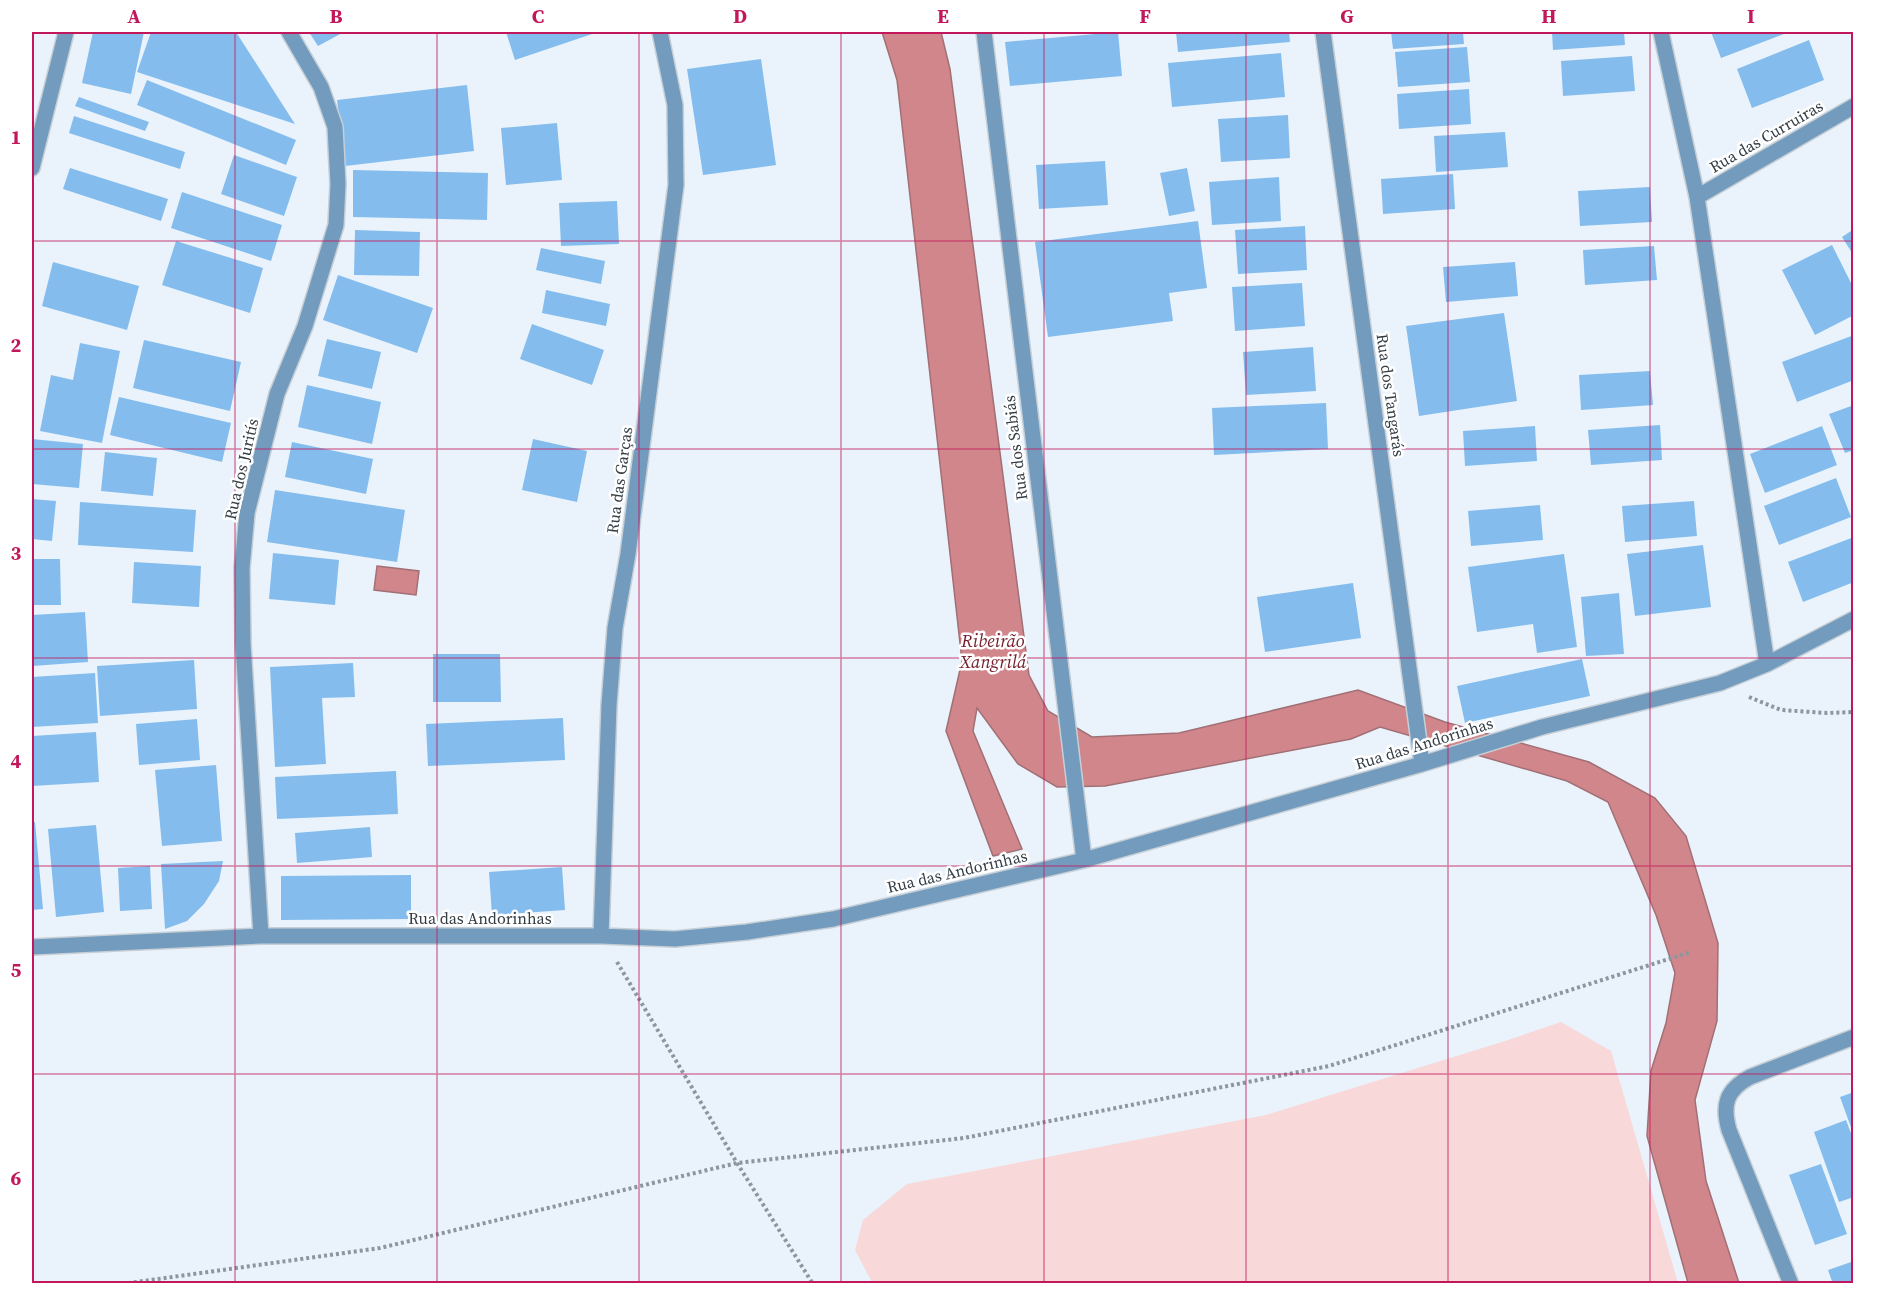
<svg xmlns="http://www.w3.org/2000/svg" width="1885" height="1315" font-family="'Source Serif 4',serif">
<rect width="100%" height="100%" fill="#eaf3fb"/>
<path fill="#f8d8d9" d="M1561 1022 1611 1051 1678 1283 873 1284 855 1250 863 1220 907 1184 1266 1115 1505 1041Z"/>
<path fill="#d0868b" stroke="#a17076" stroke-width="1.5" d="M882 32H941L950 69 1029 675 1048 711 1092 737 1179 733 1358 690 1445 722 1589 762 1655 798 1686 836 1718 943 1717 1021 1695 1100 1706 1181 1739 1283H1688L1647 1136 1651 1071 1666 1023 1675 973 1656 915 1608 802 1567 781 1380 727 1351 739 1105 786 1057 787 1018 764 977 708 973 731 1022 849 993 856 946 731 962 661 897 80Z
M377 566 419 571 416 595 374 590Z"/>
<path fill="#84bded" d="M93 32H144L131 94 82 83Z
M151 32H236L295 124 137 72Z
M309 32H344L318 46Z
M506 32H598L515 60Z
M1118 32 1122 76 1010 86 1005 42Z
M1176 32H1289L1290 42 1178 52Z
M1391 32H1463L1464 44 1393 49Z
M1552 32H1624L1625 45 1553 50Z
M1711 32H1789L1721 58Z
M1809 40 1824 80 1752 108 1737 69Z
M1467 47 1470 82 1398 87 1395 52Z
M1281 53 1285 97 1172 107 1168 63Z
M1632 56 1635 91 1563 96 1561 61Z
M761 59 776 165 703 175 687 69Z
M147 80 296 140 286 165 137 105Z
M467 85 474 151 345 166 337 100Z
M1469 89 1471 124 1399 129 1397 94Z
M79 97 149 122 145 131 75 106Z
M1288 115 1290 158 1221 162 1218 119Z
M74 116 185 152 180 169 69 133Z
M557 123 562 180 506 185 501 128Z
M1505 132 1508 167 1436 172 1434 136Z
M234 155 297 177 284 216 221 194Z
M1105 161 1108 205 1039 209 1036 165Z
M70 168 168 199 161 221 63 189Z
M1187 168 1195 211 1169 216 1160 173Z
M353 170 488 173 487 220 353 217Z
M1453 174 1455 209 1383 214 1381 179Z
M1279 177 1281 221 1212 225 1209 182Z
M1650 187 1652 222 1580 226 1578 191Z
M182 192 282 225 271 261 171 228Z
M617 201 619 244 561 246 559 203Z
M1198 221 1207 288 1169 293 1173 321 1048 337 1035 242Z
M1305 226 1307 270 1238 274 1235 230Z
M1854 229V256L1842 237Z
M355 230 420 232 419 276 354 275Z
M176 241 263 268 250 313 162 285Z
M1832 245 1854 289V315L1815 335 1782 270Z
M1654 246 1657 280 1585 285 1583 250Z
M541 248 605 261 601 284 536 270Z
M53 262 139 286 127 330 42 306Z
M1515 262 1518 296 1446 302 1443 267Z
M338 275 433 308 417 353 323 320Z
M1302 283 1305 326 1235 331 1232 287Z
M546 290 610 304 606 326 542 313Z
M1504 313 1517 401 1419 416 1406 326Z
M532 324 604 350 592 385 520 359Z
M1854 335V380L1797 402 1782 362Z
M327 339 381 352 372 389 318 376Z
M144 340 241 362 230 411 133 388Z
M80 343 120 351 102 443 40 431 51 375 73 380Z
M1313 347 1316 391 1246 395 1243 352Z
M1650 371 1653 405 1581 410 1579 375Z
M307 385 381 402 372 444 298 427Z
M119 397 231 423 222 462 110 435Z
M1326 403 1328 449 1214 455 1212 408Z
M1854 405V450L1845 453 1829 414Z
M1660 425 1662 460 1591 465 1588 430Z
M1535 426 1537 461 1465 466 1463 431Z
M1822 426 1837 465 1765 493 1750 454Z
M32 439 83 444 79 488 32 484Z
M533 439 587 451 577 502 522 490Z
M292 442 373 459 366 494 285 477Z
M105 452 157 458 153 496 101 491Z
M1836 478 1851 517 1779 545 1764 506Z
M275 490 405 510 397 562 267 542Z
M32 499 56 501 52 541 32 539Z
M1694 501 1697 536 1625 542 1622 506Z
M80 502 196 510 193 552 78 545Z
M1540 505 1543 540 1471 546 1468 511Z
M1854 537V582L1803 602 1788 562Z
M1703 545 1711 607 1635 616 1627 554Z
M273 553 339 560 335 605 269 599Z
M1564 554 1577 647 1537 653 1533 624 1477 632 1468 567Z
M32 559H60L61 605H32Z
M134 562 201 566 199 607 132 603Z
M1353 583 1361 638 1265 652 1257 597Z
M1619 593 1624 654 1586 656 1581 597Z
M85 612 88 662 32 666V615Z
M433 654H500L501 702H433Z
M1582 659 1590 696 1465 723 1457 686Z
M194 660 197 709 100 716 97 666Z
M353 663 355 697 322 698 326 764 275 767 270 667Z
M95 673 98 723 32 727V677Z
M563 718 565 760 428 766 426 724Z
M197 719 200 760 139 765 136 724Z
M96 732 99 782 32 786V736Z
M216 765 222 841 162 846 155 770Z
M396 771 398 814 277 819 275 777Z
M32 822H35L43 909 32 910Z
M96 825 104 912 56 917 48 829Z
M370 827 372 857 297 863 295 833Z
M223 861 219 881 204 904 187 921 165 929 161 864Z
M150 866 152 909 120 911 118 868Z
M562 867 565 910 492 915 489 872Z
M411 875V919L281 920V876Z
M1854 1092V1133H1853L1840 1097Z
M1846 1120 1854 1141V1197L1839 1202 1814 1132Z
M1821 1164 1847 1234 1815 1245 1789 1175Z
M1854 1261V1284H1833L1828 1270Z"/>
<g fill="none" stroke-linecap="round" stroke-linejoin="round">
<g stroke="#c6cfd6" stroke-width="18">
<path id="minor" d="M984 32 1084 860
M1323 32 1422 764
M1661 32 1697 197 1767 664
M32 168 66 32
M1697 197 1854 106
M261 936 243 644 242 568 247 513 277 394 305 326 336 225 338 184 335 127 321 87 289 32
M601 936 609 705 615 628 628 554 676 185 675 105 660 32
M32 947 261 936H601L675 939 747 932 833 919 1084 860 1422 764 1542 727 1720 683 1767 664 1854 619
M1791 1284 1729 1130C1722 1105 1726 1090 1750 1077L1854 1037"/>
</g>
<path stroke="#8d969e" stroke-width="4" stroke-dasharray="3 3" stroke-linecap="butt" d="M1749 697 1781 710 1827 713 1854 712
M617 962 737 1163 813 1284
M122 1284 380 1248 737 1163 964 1138 1329 1066 1691 952"/>
<use href="#minor" stroke="#729bbe" stroke-width="15"/>
</g>
<path fill="none" stroke="#c2185b" stroke-width="1.5" stroke-opacity="0.55" d="M235 32V1284M437 32V1284M639 32V1284M841 32V1284M1044 32V1284M1246 32V1284M1448 32V1284M1650 32V1284M32 241H1854M32 449H1854M32 658H1854M32 866H1854M32 1074H1854"/>
<g text-anchor="middle" stroke-width="5" stroke-linejoin="round" paint-order="stroke">
<g font-size="16" fill="#343d44" stroke="#fff">
<text transform="translate(1766 136) rotate(-30)" y="6">Rua das Curruiras</text>
<text transform="translate(1391 395) rotate(82)" y="6">Rua dos Tangarás</text>
<text transform="translate(1015 448) rotate(-97)" y="6">Rua dos Sabiás</text>
<text transform="translate(241 469) rotate(-77)" y="6">Rua dos Juritís</text>
<text transform="translate(619 480) rotate(-82)" y="6">Rua das Garças</text>
<text transform="translate(1424 743) rotate(-17)" y="6">Rua das Andorinhas</text>
<text transform="translate(957 871) rotate(-13)" y="6">Rua das Andorinhas</text>
<text x="480" y="924">Rua das Andorinhas</text>
</g>
<g font-size="18" font-style="italic" fill="#731b2b" stroke="#fff">
<text x="993" y="647">Ribeirão<tspan x="993" dy="21">Xangrilá</tspan></text>
</g>
</g>
<rect width="1885" height="1315" fill="none" stroke="#ffffff" stroke-width="66"/>
<rect x="33" y="33" width="1819" height="1249" fill="none" stroke="#c2185b" stroke-width="2"/>
<g font-size="20" text-anchor="middle" font-weight="bold" fill="#c2185b">
<text x="134" y="23">A</text>
<text x="336" y="23">B</text>
<text x="538" y="23">C</text>
<text x="740" y="23">D</text>
<text x="943" y="23">E</text>
<text x="1145" y="23">F</text>
<text x="1347" y="23">G</text>
<text x="1549" y="23">H</text>
<text x="1751" y="23">I</text>
<text x="16" y="144">1</text>
<text x="16" y="352">2</text>
<text x="16" y="560">3</text>
<text x="16" y="768">4</text>
<text x="16" y="977">5</text>
<text x="16" y="1185">6</text>
</g>
</svg>
